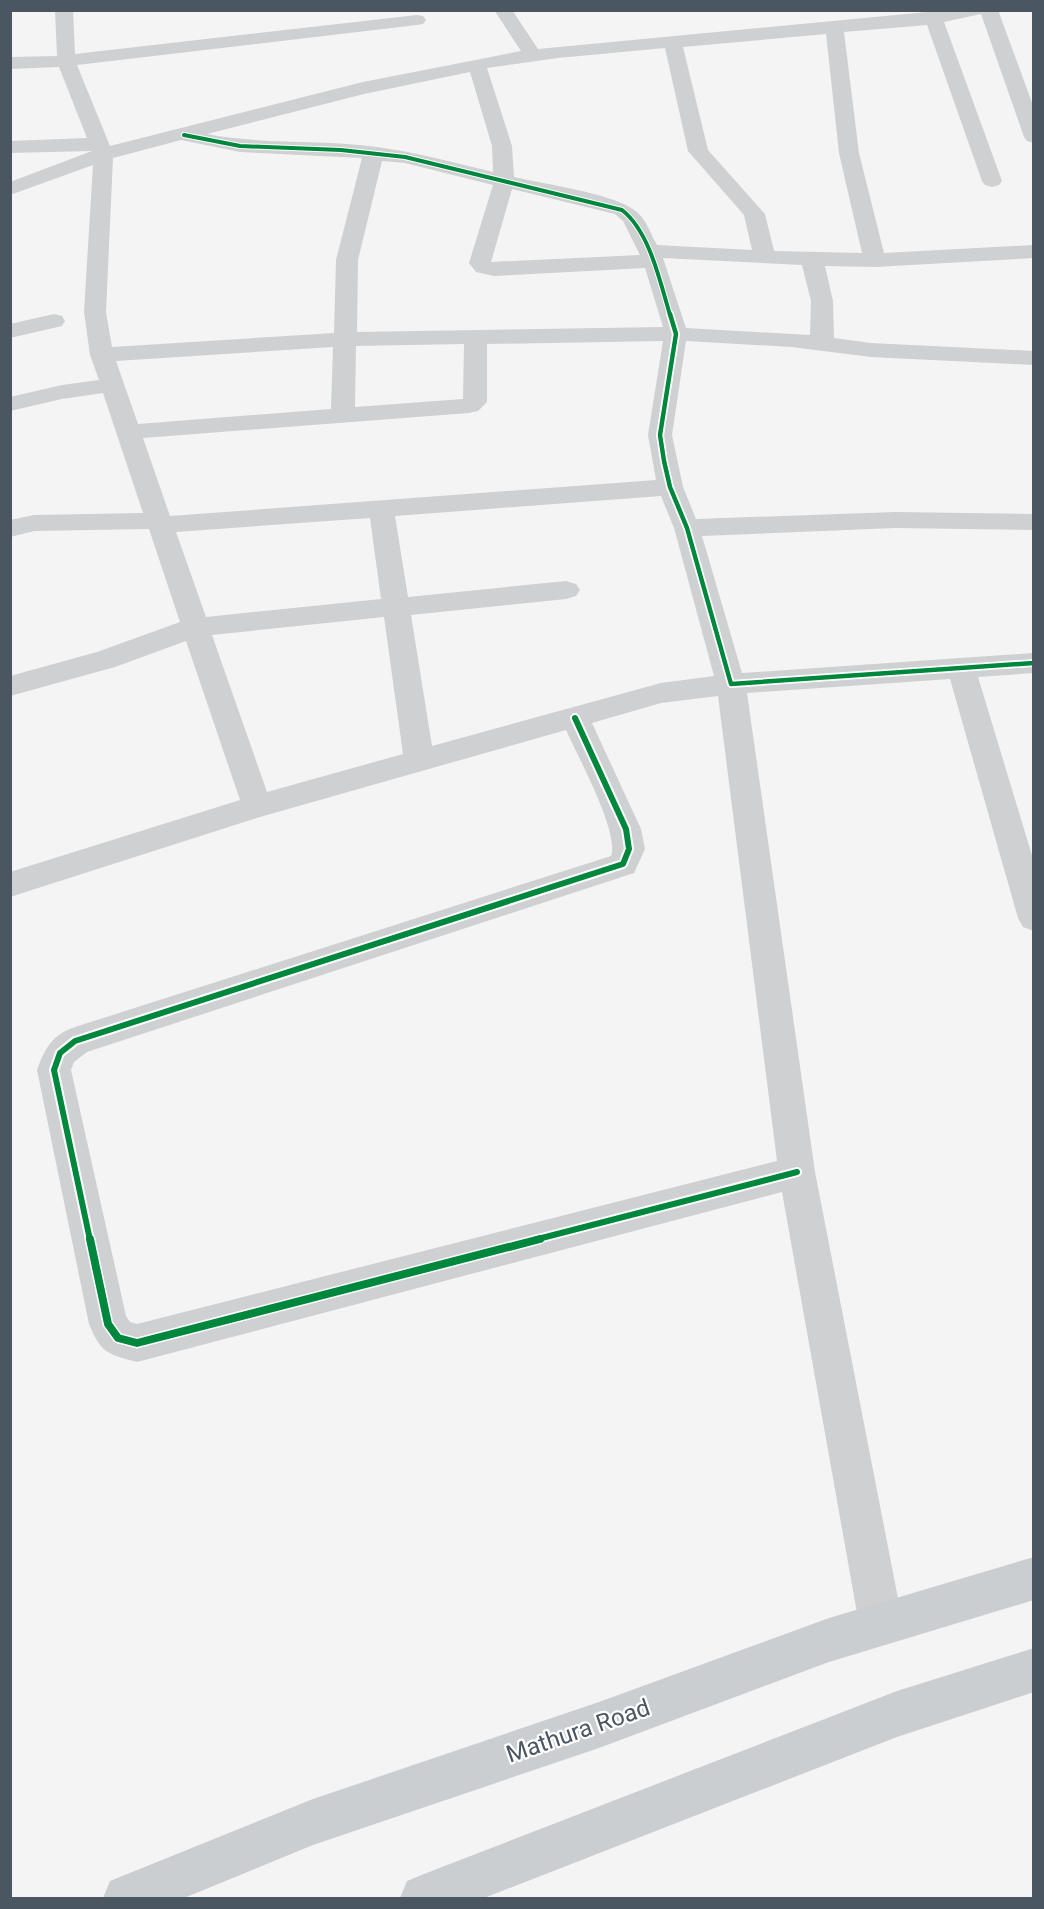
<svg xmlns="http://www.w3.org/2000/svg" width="1044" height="1909" font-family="Roboto,sans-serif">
<rect width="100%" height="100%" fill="#f4f4f4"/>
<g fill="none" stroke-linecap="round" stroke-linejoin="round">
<path fill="#ced0d2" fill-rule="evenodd" d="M55 10H73L75 54 417 15 423 16 426 20 423 24 417 25 77 65 110 146 363 82 521 51 494 10H512L538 49 948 10H998L1034 108V143L1027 141 1024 137 981 14 944 22 1002 181 999 185 992 187 985 185 982 181 927 25 844 32 859 153 884 253 1034 245V258L875 267 825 266 833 301 834 338 871 343 1034 351V365L871 357 791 347 686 341 672 435 683 487 696 519 895 512 1034 514V530L895 528 702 536 742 673 1034 653V673L978 677 1034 862V931L1023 927 1018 918 950 679 747 693 815 1172 903 1624 896 1639 881 1646 866 1639 859 1624 782 1192 137 1362C107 1354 101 1353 89 1324L37 1070C45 1048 52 1035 75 1027L611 856C620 833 577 755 566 730L260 817 10 897V872L240 800 186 641 115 667 10 696V676L97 652 180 622 149 529 34 531 10 537V520L34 515 143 513 103 393 62 399 10 411V397L62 385 99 380 90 355 84 312 93 165 10 195V182L92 151 10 153V141L87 138 59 67 10 69V57L57 56ZM826 34 839 153 862 253 774 251 765 214 708 150 683 47ZM665 48 688 151 744 215 752 250 657 245C651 235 647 221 638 213 619 194 543 184 514 177L512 146 487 68 558 58ZM470 72 492 146 493 172C455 163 416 152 377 147 321 139 263 145 207 134L364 94ZM181 140 240 152 362 158 336 260 334 333 112 347 106 312 113 158ZM382 161 405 163 493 185 469 263 476 272 494 276 645 268 663 327 357 332 358 260ZM512 189 615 214 623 221 640 255 491 262ZM663 258 802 265 811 301 810 335 686 328ZM663 341 648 435 656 480 170 516 143 438 469 413 478 411 487 402V344ZM464 344 463 399 355 407 356 346ZM333 347 331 409 138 424 116 361ZM661 496 674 528 714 676 661 683 432 746 411 615 566 599 576 596 580 590 576 584 566 581 408 597 395 516ZM370 518 381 599 206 617 176 532ZM384 617 403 754 267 792 212 635ZM718 696 777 1161 137 1324 130 1322 126 1316 71 1070 74 1062 87 1052 634 873 645 849 641 829 592 723 661 703Z
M54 314 62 316 65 321 62 326 10 338V324Z"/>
<path fill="#caced1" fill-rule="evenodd" d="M1034 1557V1600L829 1662 599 1748 313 1845 184 1898H103L110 1881 313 1799 599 1702 829 1618Z
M1034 1648V1692L897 1737 484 1898H400L407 1881 424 1874 897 1691Z"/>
<g stroke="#fff" stroke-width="6">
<path id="cycleway-far3" d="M184 135 240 146 341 150 405 157 622 210C650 232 660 282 670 315"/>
</g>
<g stroke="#fff" stroke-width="8">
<path id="cycleway-far2" d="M670 314 676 334 660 435 664 461 670 487 687 528 731 684 1034 663"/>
</g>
<g stroke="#fff" stroke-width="10">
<path id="cycleway-far1" d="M90 1240 54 1070 60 1053 75 1041 623 864 629 849 626 829 575 718
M534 1240 797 1172"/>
</g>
<g stroke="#fff" stroke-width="11">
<path id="cycleway" d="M90 1239 108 1324 118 1338 137 1343 540 1239"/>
</g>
<use href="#cycleway-far3" stroke="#00873e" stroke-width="4"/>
<use href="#cycleway-far2" stroke="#00873e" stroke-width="4.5"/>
<use href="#cycleway-far1" stroke="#00873e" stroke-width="6"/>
<use href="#cycleway" stroke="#00873e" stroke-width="8"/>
</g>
<g text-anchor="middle" stroke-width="4.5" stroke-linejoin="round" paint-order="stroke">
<g font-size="24" fill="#4a5661" stroke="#fff">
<text transform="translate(578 1731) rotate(-19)" y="8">Mathura Road</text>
</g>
</g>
<rect width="1044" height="1909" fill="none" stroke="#4a5661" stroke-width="24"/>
</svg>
